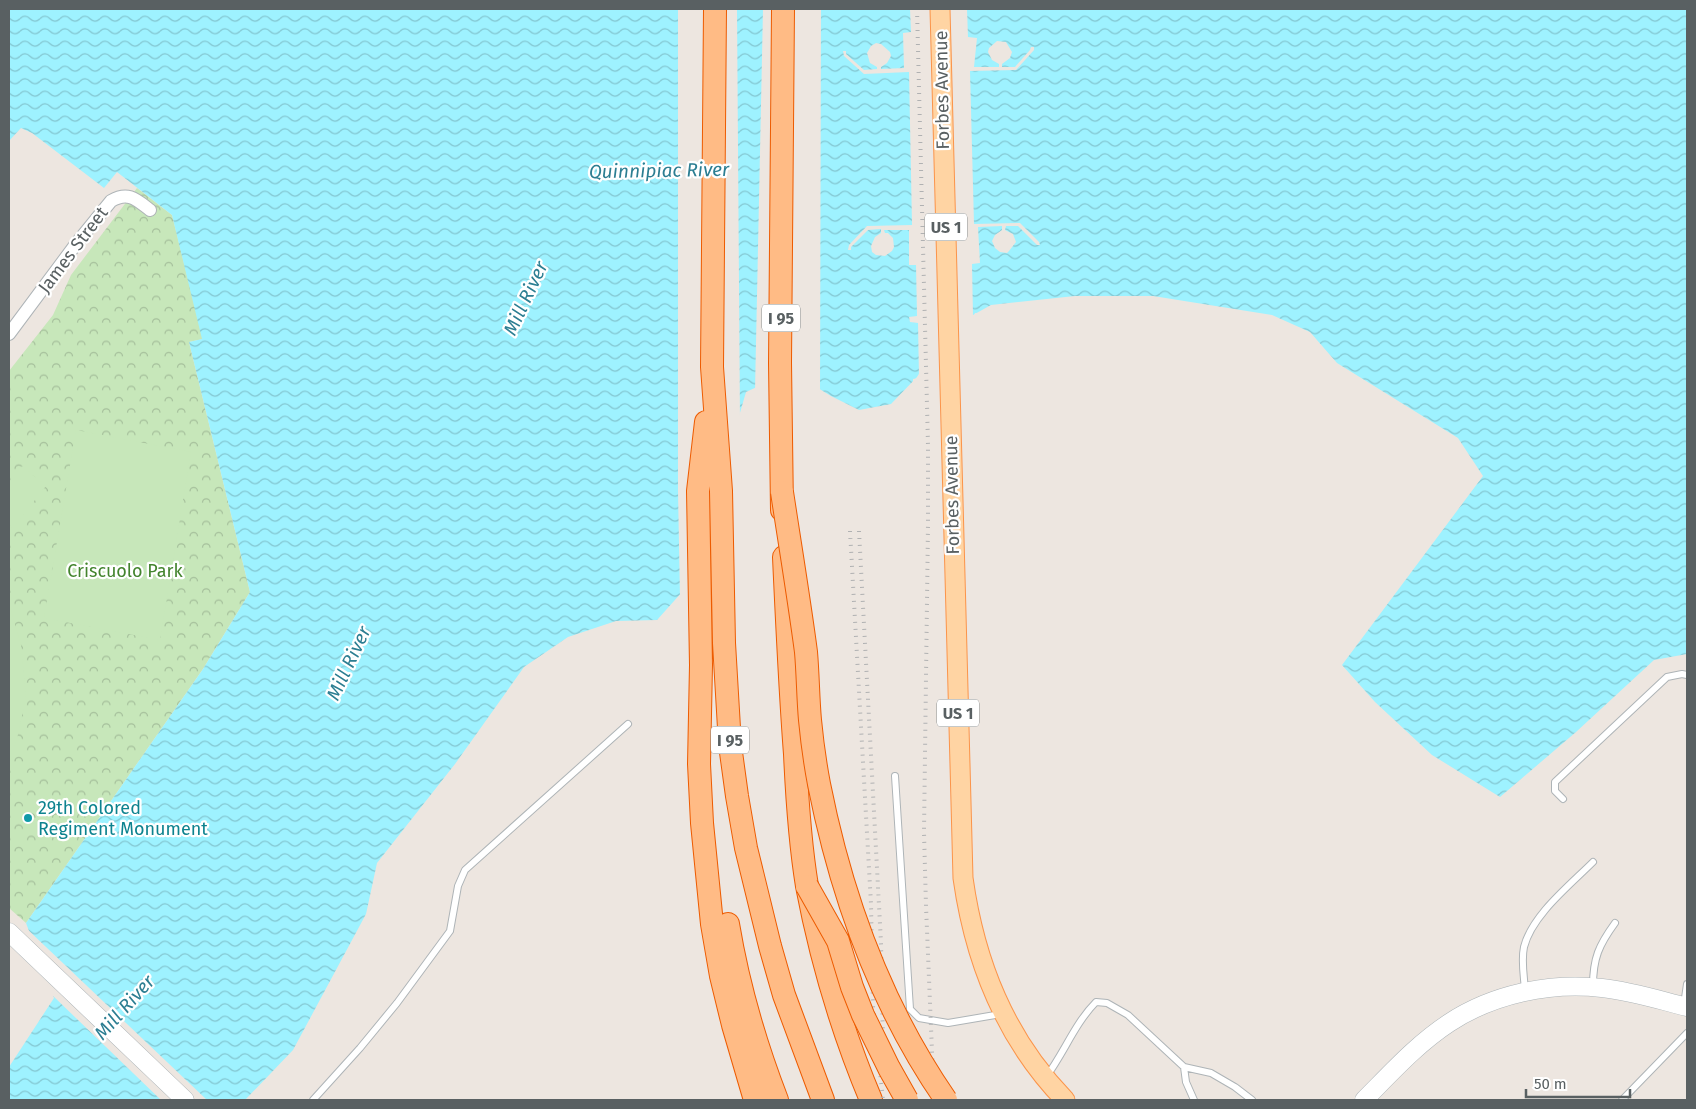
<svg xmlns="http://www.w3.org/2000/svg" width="1696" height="1109" font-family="'Fira Sans',sans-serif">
<defs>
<pattern id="forest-crowns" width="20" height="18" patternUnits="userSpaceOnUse" patternTransform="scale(1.25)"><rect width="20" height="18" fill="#c7e7ba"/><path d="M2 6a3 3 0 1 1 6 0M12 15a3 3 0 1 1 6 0" fill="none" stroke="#a5bf9b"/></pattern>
<pattern id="water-waves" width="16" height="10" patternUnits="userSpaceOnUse" patternTransform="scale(1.25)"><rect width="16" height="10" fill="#9ef2ff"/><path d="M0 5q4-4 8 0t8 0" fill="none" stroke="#84c7d2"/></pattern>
</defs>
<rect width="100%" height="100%" fill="#ede6e0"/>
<path fill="url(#forest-crowns)" d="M137 188 172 215 203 339 189 342 250 592 203 669 26 923 9 908V371L53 315 71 275Z"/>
<path fill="#c7e7ba" d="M76 430 191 452 160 640 44 618Z
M22 466 46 486 13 528 9 525V482Z
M9 603 21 645 26 698 17 739 9 760Z"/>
<path fill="url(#water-waves)" d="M9 9H1687V654L1654 660 1576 732 1500 797 1432 755 1375 702 1342 665 1483 476 1458 438 1337 363 1310 332 1272 315 1153 296H1075L991 305 946 330 917 377 891 404 859 410 831 396 808 382 772 380 746 392 691 582 657 620 616 621 568 637 524 667 455 764 377 863 366 914 293 1050 245 1100H9V1067L54 998 26 923 203 669 250 592 189 342 202 339 172 215 117 172 104 188 32 133 21 128 9 141Z"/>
<path fill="#ede6e0" d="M678 9H737L740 420 693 583 680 598 678 491Z
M763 9H821L820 392 808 385 773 383 755 391Z
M910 9H967L968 37 977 38 974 67H999V64L992 60 988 52 989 48 997 41 1006 42 1012 52 1010 58 1002 64V67H1015L1030 50 1031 47H1034V50L1016 70 970 71 974 224 1020 223 1039 242 1040 245H1037L1018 226H1006L1005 230 1013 234 1016 242 1009 251 1007 253 1000 252 995 248 992 241 995 235 1002 230V226L978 227 980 263 972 264 973 316H974L975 313H982L948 332 920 378 913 385V379L919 378 918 323 910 322 909 317 917 316 916 265H909V230H884L885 233H888L893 238 894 247 892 251 885 256 876 255 872 252 871 246 875 237 881 233V229L868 230 851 247V250H848L849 245 867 226 912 225 909 72 864 74 844 56 843 51H846V54L864 70 877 69V67L870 63 867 53 871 46 876 43 881 44 890 52 891 56 887 63 881 67V69L904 68 903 33 911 32Z
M25 927 207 1100H161L50 993Z"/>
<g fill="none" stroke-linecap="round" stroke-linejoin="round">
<g stroke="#aeb4b7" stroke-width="8">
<path id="service" d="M895 776 910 1009 919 1018 948 1023 1001 1014
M1563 799 1555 791V782L1667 677 1682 674 1687 675
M1593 986C1593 958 1599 945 1615 923
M1525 990C1524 976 1521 961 1524 947 1532 915 1570 885 1593 862
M1684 1005 1687 984
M1184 1067 1186 1082 1194 1100
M1046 1077C1064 1053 1075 1023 1096 1002L1107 1003 1128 1015 1184 1067 1211 1073 1235 1087 1252 1100
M313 1100 360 1048 397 1003 450 931 458 886 465 870 628 724
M1622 1100 1687 1033"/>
</g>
<g stroke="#aeb4b7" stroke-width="14">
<path id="minor" d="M9 334 76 244 111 201C128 191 136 199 150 210"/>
</g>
<g stroke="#adb4b7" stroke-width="19">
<path id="secondary" d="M9 932 185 1100
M1364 1100C1391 1073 1417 1044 1449 1023 1493 994 1550 982 1602 988 1631 991 1659 1000 1687 1007"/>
</g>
<g stroke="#fb944a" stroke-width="21">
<path id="primary" d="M940 9 963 878C975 963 1005 1038 1065 1100"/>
</g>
<g stroke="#ed5b00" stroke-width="24">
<path id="motorway" d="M715 9 712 367 721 491 724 643 730 745 737 796 746 848 770 946 784 995 823 1100
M706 422 698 491 701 665 699 764 702 823 712 924 721 976 733 1025 755 1100
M782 510 780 363 783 9
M784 557C787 623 790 689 795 754 797 798 800 843 807 886 821 960 842 1031 871 1100
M728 924C738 984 755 1043 777 1100"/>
</g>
<use href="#service" stroke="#fff" stroke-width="6"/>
<use href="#minor" stroke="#fff" stroke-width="12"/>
<use href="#secondary" stroke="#fff" stroke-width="18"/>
<use href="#primary" stroke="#ffd4a3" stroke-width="19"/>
<use href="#motorway" stroke="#ffbb85" stroke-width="22"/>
<path stroke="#b0b1b2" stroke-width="4" stroke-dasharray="1 6" stroke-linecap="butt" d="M917 9 928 445V523L924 832 926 906 934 1100
M850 531 871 904 873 1006 883 1100
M859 531 881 943 883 1041
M945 1100V1082"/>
<g stroke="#ed5b00" stroke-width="24" stroke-linecap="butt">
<path id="motorway-bridge" d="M782 492C790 545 799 599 806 652 808 675 808 698 810 720 812 741 815 763 819 784 841 895 881 1006 946 1100
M807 886 838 941 852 987 863 1015 889 1068 907 1100"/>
</g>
<use href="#motorway-bridge" stroke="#ffbb85" stroke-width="22"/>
</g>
<circle fill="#0f9aa8" stroke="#fff" stroke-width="2" cx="28" cy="818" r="5"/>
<g text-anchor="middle" stroke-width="4.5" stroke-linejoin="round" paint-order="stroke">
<g fill="#fff" stroke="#8b9091" stroke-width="1">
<rect x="925" y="213.5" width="42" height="27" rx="4"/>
<rect x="762" y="304.5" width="38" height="27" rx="4"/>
<rect x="937" y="699.5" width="42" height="27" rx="4"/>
<rect x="711" y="726.5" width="38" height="27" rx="4"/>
</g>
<g font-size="16" font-weight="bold" fill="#596062">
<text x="946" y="233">US 1</text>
<text x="781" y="324">I 95</text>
<text x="958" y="719">US 1</text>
<text x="730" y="746">I 95</text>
</g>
<g font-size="18" fill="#596062" stroke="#fff">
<text transform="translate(942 90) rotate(-91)" y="6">Forbes Avenue</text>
<text transform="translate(73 250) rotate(-53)" y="6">James Street</text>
<text transform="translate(952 495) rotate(-91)" y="6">Forbes Avenue</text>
</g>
<g font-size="18" fill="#43842e" stroke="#fff">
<text x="125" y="577">Criscuolo Park</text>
</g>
<g font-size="18" fill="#0d838f" stroke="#fff" text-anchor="start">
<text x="38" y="814">29th Colored<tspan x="38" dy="21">Regiment Monument</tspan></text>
</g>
<g font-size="19" font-style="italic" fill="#2c7e92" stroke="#fff">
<text transform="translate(659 170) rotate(-1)" y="7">Quinnipiac River</text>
<text transform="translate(525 298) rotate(-65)" y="7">Mill River</text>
<text transform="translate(348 663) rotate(-65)" y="7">Mill River</text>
<text transform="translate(124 1007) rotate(-48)" y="7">Mill River</text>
</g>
</g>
<rect width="1696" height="1109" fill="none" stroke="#596062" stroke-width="20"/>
<path d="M1526 1089v8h104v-8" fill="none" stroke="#596062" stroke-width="2.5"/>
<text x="1534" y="1089" font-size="15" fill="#596062" stroke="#ffffff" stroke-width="4" paint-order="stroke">50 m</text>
</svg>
